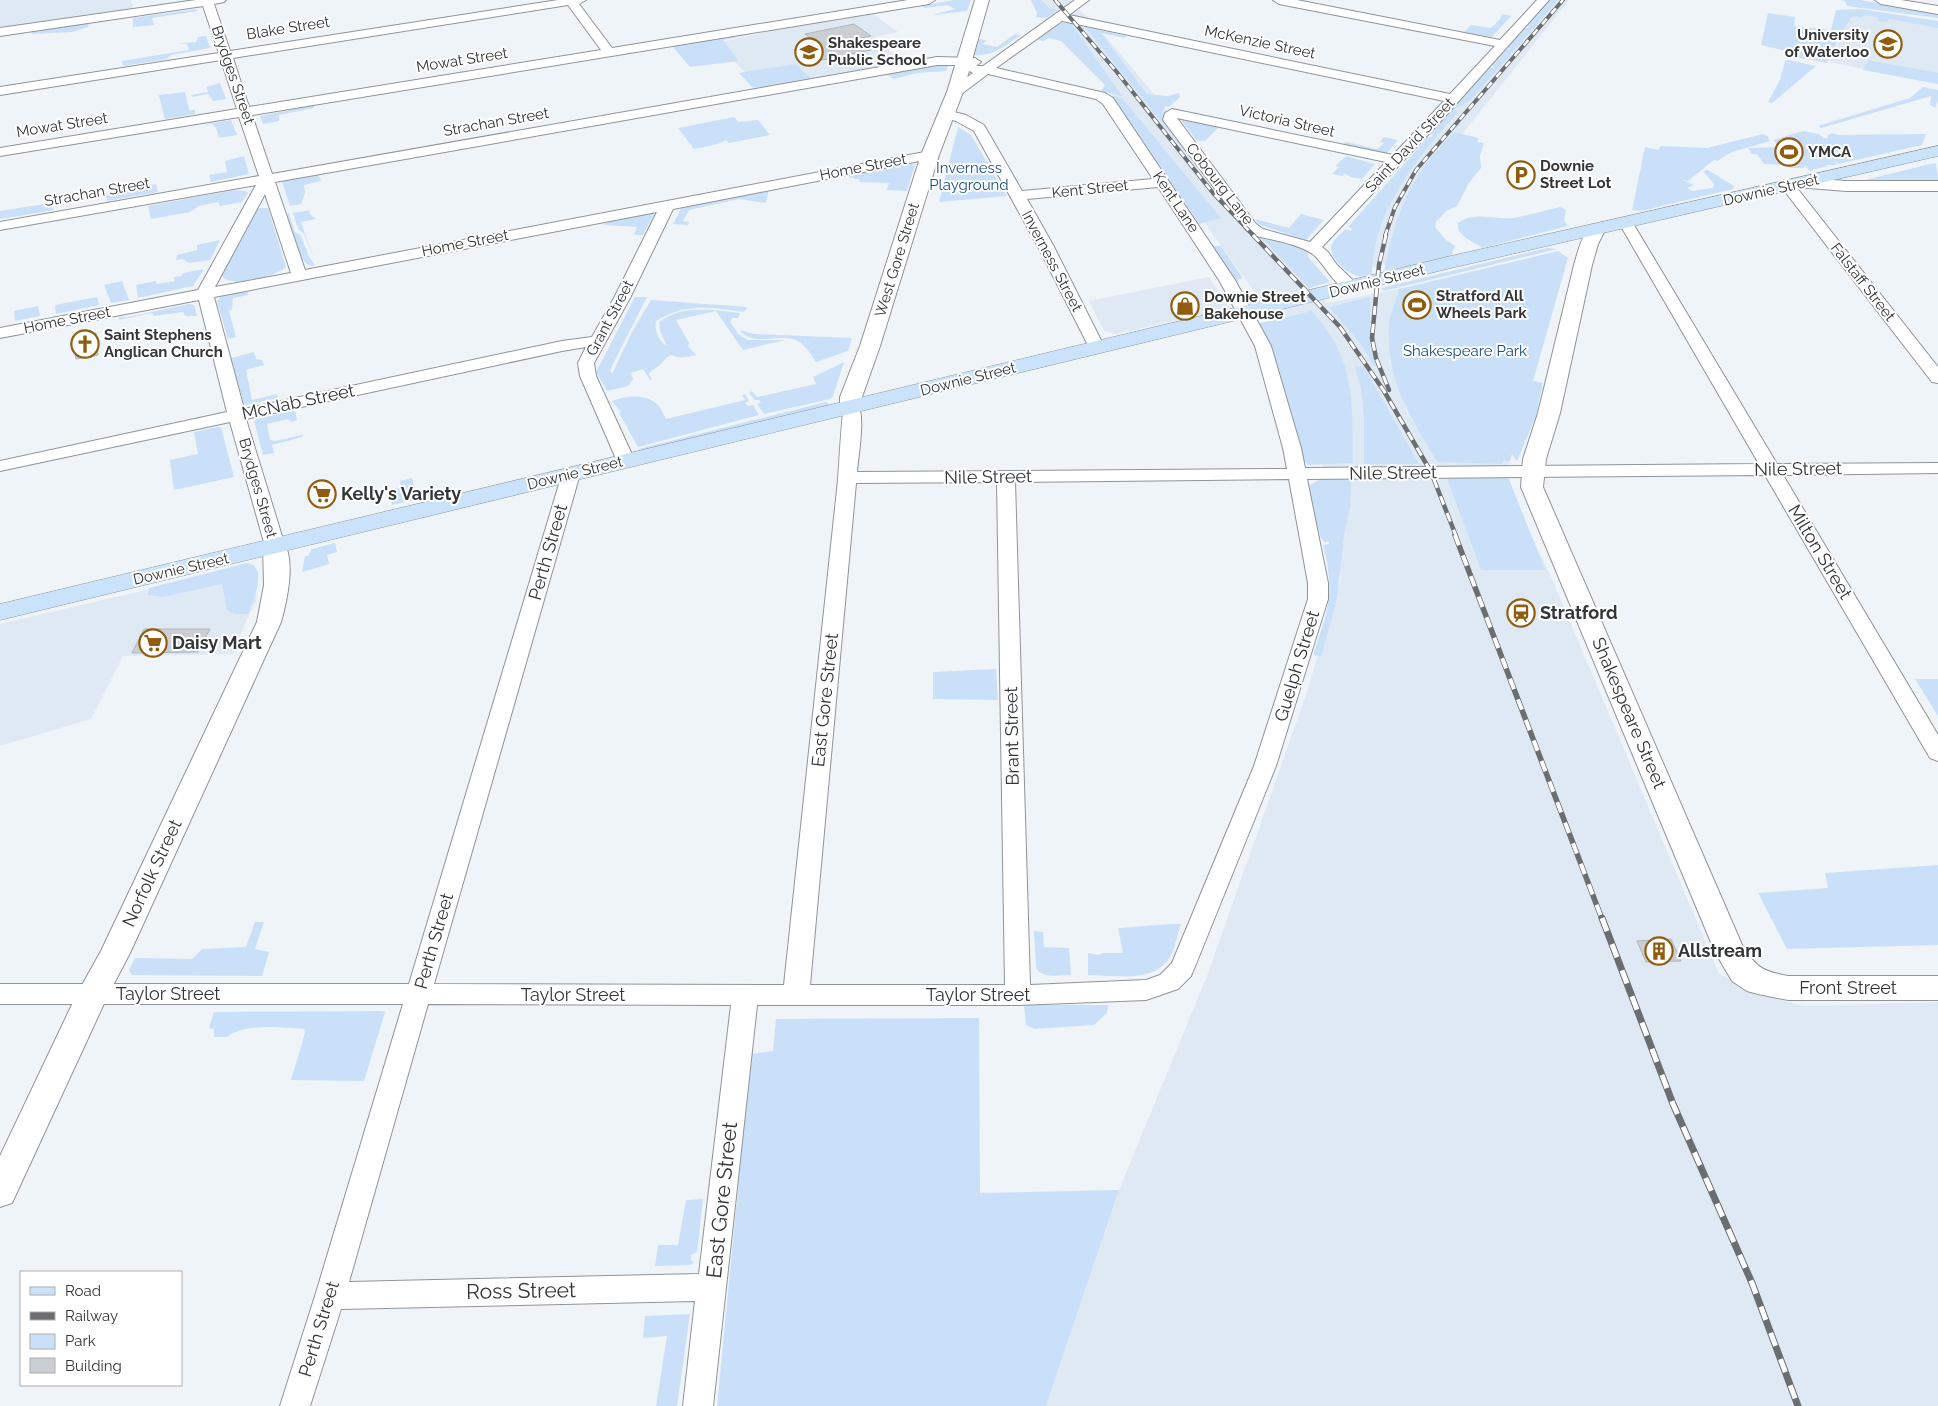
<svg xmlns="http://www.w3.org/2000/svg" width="1938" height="1406" font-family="Raleway,sans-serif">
<rect width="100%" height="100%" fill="#eff4f9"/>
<path fill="#dfe9f4" d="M0 0H131L133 8 0 27Z
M1038 0H1070L1107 38 1162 104 1262 235 1327 303 1399 289 1389 325 1390 361 1407 412 1437 462 1510 461 1505 480 1552 579 1719 974 1764 996 1804 1006 1938 1002V1406H1046L1119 1190 1207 976 1308 689 1341 578 1327 503 1323 465 1293 345 1105 85 1055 31 1061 26Z
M1552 0H1569L1429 176 1410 260 1378 266 1362 271 1400 172Z
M1852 12 1938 27V84L1829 62Z
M873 14 898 32 875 37 902 62 759 88 717 43 766 32Z
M1209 277 1230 308 1116 334 1104 331 1089 301Z
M253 565 257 599 245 623 233 654 123 656 91 719 0 746V624Z"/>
<path fill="#cae0f8" d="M953 0H971L967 11 932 15 955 9 947 5 925 8 921 6Z
M1031 0H1041L1048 7 1057 10 1047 18 1036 17 1037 13Z
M1548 0H1558L1470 101 1455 109 1458 112C1418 157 1373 210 1372 274 1368 275 1364 276 1360 276 1348 275 1331 260 1331 247 1331 241 1342 233 1346 229L1351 231 1352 228 1348 227 1428 137H1432L1434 135 1430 134 1489 67 1493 68 1494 66 1491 65 1505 49H1509L1507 47 1524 28H1528L1529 26H1526L1530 20H1532Z
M1839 0H1860L1938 13V18L1847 6 1845 1Z
M196 9 198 11 152 18 154 25 133 27V18Z
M1860 9 1938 21V28L1889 19 1887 22 1878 21V17L1864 15 1862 18 1852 16 1839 38 1827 63 1789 56 1790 52 1761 45 1768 13 1795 17 1794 26 1831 30 1836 10Z
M1502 14 1511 16 1492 37 1463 33 1471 25 1491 28 1500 19Z
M89 22 88 27 72 32 33 34 32 32Z
M1063 23 1072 24 1122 96 1101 91 1105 85 1061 41 1049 38 1043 41 1035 39 1056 25Z
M1085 27 1127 36 1124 38 1101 33 1147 94 1168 96 1179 93 1180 97 1169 107 1165 106 1162 112 1218 193Z
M757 33 723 40 739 61 690 67 672 46Z
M1015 34 1021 35C1006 45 993 57 974 55L979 39 987 40 983 44 997 47Z
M206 36 210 48 171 55 167 59 123 66 122 61 189 50 187 44H177L196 42 198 37Z
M1788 60 1816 66 1772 103 1768 102 1780 80 1785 61Z
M1868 60 1938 73V84L1863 70Z
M796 64 810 78 753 88 739 73Z
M937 65 948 66 946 71 917 73 894 79 886 74Z
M220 83 226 99 213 101 208 94 192 97 191 95 208 92 206 87Z
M1923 87 1938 90V101L1935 108 1930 105 1931 96 1821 128 1818 126 1910 98Z
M185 92 189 110H195V114L165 119 159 95Z
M1108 95 1122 98 1221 218 1199 224 1122 110Z
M314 105V108L279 115V121L263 124 260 116Z
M734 117 739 122 758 120 770 135 729 143 726 140 718 144 694 149 678 128Z
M1180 119H1182L1219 127 1205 141H1197Z
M231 120 237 135 219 138 216 128 212 124 202 125Z
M958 127 971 135 1007 196 939 202Z
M1803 131 1819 134 1823 138H1828L1827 136 1832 133 1838 135 1926 134 1922 145 1838 164 1833 159 1837 165H1824L1828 166 1809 171 1805 165 1804 168H1790L1788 165 1764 164 1757 154H1752L1748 148 1779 147 1773 140Z
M1454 132 1479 138 1477 142 1484 143 1480 156 1481 168 1469 183 1457 206 1446 211 1436 222 1435 227 1446 240 1455 246 1451 256 1384 271C1392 232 1402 196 1426 164 1434 153 1445 143 1454 132Z
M1763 134 1769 137 1768 138 1770 141 1732 152 1717 161 1714 160 1688 181 1681 179 1694 185 1687 188 1692 191 1713 188 1714 184 1703 171 1708 170 1734 186 1733 189 1641 211 1632 210 1645 147 1658 150 1661 146 1707 148Z
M1384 137 1398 140 1386 154 1341 146 1346 142 1377 149 1384 143 1380 142Z
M244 156 249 174 211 182 209 175 227 172 225 161Z
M1346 156 1375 164 1362 179 1351 177 1344 173 1343 176 1332 174 1339 167 1335 166Z
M906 163 915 165 907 191 887 190 889 183 859 182 860 180 842 175Z
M1936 163 1938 180H1865L1926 165Z
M317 173 321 181 304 185 305 193 301 204 290 206 282 181Z
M156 184 158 192 107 201 106 193Z
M769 189 766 203 739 199 689 210 683 221 689 222 688 225 673 224 682 207Z
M234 190 246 191 248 193 242 202 220 206 218 202 199 206 190 212 151 219 148 206Z
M51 203 54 210 0 219V211Z
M1560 207 1566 210 1564 221 1568 226 1482 248C1473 241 1456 236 1458 223 1474 211 1494 220 1513 218 1528 215 1544 211 1560 207Z
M259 208H268L286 267C276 276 232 289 222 276 232 253 243 227 259 208Z
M312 210 309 211 310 214 316 219 301 222 315 262 304 234 297 228 300 227 297 226 293 213Z
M652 212 654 214 643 235H634L637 227 604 225 607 221Z
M289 213 295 232 301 235 308 255 315 266 308 265 302 259 287 214Z
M1301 214 1324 220 1306 240 1263 226 1258 224 1255 219 1289 228Z
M1259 235 1306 248 1309 258 1330 282 1309 288Z
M220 240 210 260 188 263 183 259 176 260 177 255 197 250V245Z
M1212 246H1221L1243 278 1236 281Z
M1547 248 1557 249 1384 291 1381 288Z
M1558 251 1568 258 1533 381 1543 383 1536 416 1517 461 1512 454 1510 461H1502V464L1437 462C1411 418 1386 381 1389 327 1389 315 1396 301 1399 289Z
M204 269 193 286 138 298 136 285 156 281 157 284 175 281 174 277 181 276 183 273Z
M122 281 129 300 111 303 104 285Z
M247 290 248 295 233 298 232 309 229 311 236 337 228 339 217 301 222 295Z
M97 297 99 305 56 314 55 305Z
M635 297H647L610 370 612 374 632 332 651 300 747 307 744 312C712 307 684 303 656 321 654 330 659 341 667 346L660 331 659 322C684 304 712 310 740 313L738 318H732L730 322 739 335 748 340H785L743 350 716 311 676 320 689 343 688 346 696 355C692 356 688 357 684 357 670 359 674 348 661 364 657 368 652 369 649 374L652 380H650L643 369 631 373 633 379 628 386 607 391 596 372Z
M1369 297C1373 321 1365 344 1377 366L1373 365 1363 347 1329 307Z
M189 304 194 305 197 316H185L183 312 154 316 152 313 119 320V317H128Z
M38 306 40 316 15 321 14 311Z
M1312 311C1321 323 1332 335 1338 349 1355 383 1352 426 1353 463L1308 465 1302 459 1270 344 1256 324Z
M740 330 754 334 852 338 848 351 816 362C811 355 806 346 798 341 781 332 753 348 740 330Z
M254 352 256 359 262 360 264 365 246 370 252 400 277 394 278 398 246 405 244 404 231 358Z
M844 362 833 396 830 399 764 414 757 404 761 403 759 400H755L749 393 752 391 757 397 816 384 813 377Z
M1355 366 1364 367 1419 464H1364V417L1361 389Z
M745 394 749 401 745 403 748 406 753 405 759 415 638 447 619 413 621 412 612 401C627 396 645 393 658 405 661 408 664 415 666 419L745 400 742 395Z
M826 402 830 405 646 450 638 449Z
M295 410 297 420 292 422 288 419 267 424 270 440 275 441 302 435V437L272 445 274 453 263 455 254 421 257 419Z
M217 427H221L234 477 174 490 170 460 198 454 194 432Z
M1502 477 1509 479 1545 570H1481L1447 479Z
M412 478 417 492 432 488 435 496 392 505 391 490 401 487 400 481Z
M1346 478 1351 480 1350 507 1344 536 1337 599 1321 657 1314 655V652C1329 609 1335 590 1323 545L1329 544V542H1324L1320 536 1308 486 1320 479Z
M335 543 337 552 327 555 329 564 302 572 305 556H308L312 549Z
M247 563C269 566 253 601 248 614H235L227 610 222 584 163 597 148 595 149 588Z
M996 669 998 700 933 699V672Z
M1915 679H1938V716Z
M1938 865V945L1787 949 1758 893 1828 888 1825 873Z
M255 922H264L255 949 269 952 262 976 132 975 129 970 135 958 192 959 202 949 246 947Z
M1172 924H1181C1177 935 1175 951 1168 960 1152 983 1112 975 1088 975V953L1098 955 1103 953H1123L1118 928Z
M1034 931 1043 932 1044 947 1069 948 1071 975C1060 975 1042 979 1036 968Z
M1024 1005H1108L1107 1013 1094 1025 1034 1029 1026 1025Z
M382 1011 385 1012 364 1081 291 1080 305 1033 304 1029C283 1027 243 1023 227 1037H214V1029L209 1028 214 1012Z
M979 1018 980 1193 1119 1190 1046 1406H717L751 1054 773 1051 776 1019Z
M703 1199 697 1252 691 1255V1260L694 1262 691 1265 655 1266 658 1245H678L686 1200Z
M690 1314 677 1406H656L667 1336 643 1338 645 1316Z"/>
<path fill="#cacfd4" stroke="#b1b5ba" d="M854 24 871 36 856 39 871 50 807 63 794 50 819 45 805 34Z
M96 333 98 355 76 359 73 338Z
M144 629H210L198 652 132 653Z
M1671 939 1681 961 1646 962 1637 941Z"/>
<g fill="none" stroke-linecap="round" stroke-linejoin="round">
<g stroke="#8f9498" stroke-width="2">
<path id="minor" d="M196 0H226L224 2 214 4 230 51 558 0H586L579 4 612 48 908 0H935L929 4 252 115 272 174 937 57 975 58 981 62 976 66H983L1075 0H1089L1069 15 1450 94 1495 46 1279 4 1273 0H1297L1500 40 1537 0H1549L1440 122 1322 247 1328 252 1337 265 1360 287 1358 290C1338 295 1327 267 1315 256 1301 244 1271 240 1253 235L1246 230 1163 120 1165 113 1172 109 1393 155 1444 101 1062 21 996 68 1105 93 1113 98 1235 280 1271 346 1301 448 1305 468 1759 464 1619 223 1621 220H1631L1777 464 1938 463V473L1783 475 1938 735V761L1930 758 1765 475 1307 479 1328 583V599L1276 766 1194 969 1191 976 1178 989 1146 1000 1018 1005H757L713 1406H683L695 1301 341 1309 310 1406H280L315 1296 403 1004H0V984H409L562 474 565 470 571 469 577 470 580 474 434 984 784 985 838 480C839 469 842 406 845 402L851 401 857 402C866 415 858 457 857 472L1287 469 1283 448 1255 346 1219 280 1158 187 1027 199 1053 245 1105 348 1103 351H1091L1037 245 974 131 956 121 941 117 939 114 941 111 946 110 966 115 984 125 1022 191 1153 179 1103 104 1096 99 988 74 960 95 955 96 949 92 950 89 973 73 957 65H937L275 182 305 270 930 151 935 152 937 155 935 158 930 159 673 209 630 298 594 363 596 376 635 461 632 465 626 466 620 465 617 461 580 376 578 363 586 347 562 351 246 419 285 546 282 550 275 552 268 550 265 546 230 422 0 471V461L227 412 199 300 0 338V328L198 290 256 185 0 230V222L259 176 239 117 0 156V148L237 109 221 60 0 95V87L219 53 203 6 0 36V28ZM568 5 601 50 249 107 233 58ZM1177 118 1386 162 1310 242 1263 229 1256 224ZM265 194 291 273 215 287ZM657 212 614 298 592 337 562 341 244 409 214 297ZM1289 479 1308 583V599L1254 766 1172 963 1160 975 1146 980 1030 985 1015 482ZM997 482 1005 985H810L856 483ZM428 1004 731 1005 699 1274 349 1282Z
M1875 0H1901L1938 6V14L1881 4Z
M1788 182 1793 183 1938 367V383L1932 382 1783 189 1781 186 1783 183Z"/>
</g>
<g stroke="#8f9498" stroke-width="2">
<path id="tertiary" d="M975 0H989L963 92 939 155 880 346 862 397V406L859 411 851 412 843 411 840 406V397L860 346 921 155 947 92Z
M1802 178 1847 181H1938V191H1847L1796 187 1793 183 1796 179Z
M1596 225 1602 226 1605 230 1598 244 1592 265 1560 413 1546 459 1543 487 1743 947C1758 969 1763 971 1788 976H1938V1000H1788L1758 994 1747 991 1732 981 1715 952 1521 487 1523 459 1538 413 1574 265C1578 251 1581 238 1590 226Z
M275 539 283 541C296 560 287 601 281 622L130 953 108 995 12 1203 0 1207V1156L77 994 101 951 257 622 264 585 263 546 267 541Z"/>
</g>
<g stroke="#8f9498" stroke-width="1">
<path id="secondary" d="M1938 146V156L1451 268 0 620V604L1451 256Z"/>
</g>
<use href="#minor" fill="#fff" fill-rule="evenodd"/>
<use href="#tertiary" fill="#fff" fill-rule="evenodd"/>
<use href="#secondary" fill="#cae3fb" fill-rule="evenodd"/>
<g stroke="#6b6e71" stroke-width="4">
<path id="rail-far3" d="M1055 0 1116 71 1213 193 1254 236
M1385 236 1395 207 1416 170 1563 0"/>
</g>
<g stroke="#6b6e71" stroke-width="4.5">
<path id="rail-far2" d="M1253 235 1340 327 1384 391 1431 472 1456 536
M1386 235 1379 265 1372 338 1376 358 1389 390"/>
</g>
<g stroke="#6b6e71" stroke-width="5.5">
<path id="rail-far1" d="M1455 535 1602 919"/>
</g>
<g stroke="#6b6e71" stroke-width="7">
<path id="rail" d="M1602 918 1673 1104 1752 1283 1798 1406"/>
</g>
<use href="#rail-far3" stroke="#fff" stroke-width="2.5" stroke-dasharray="7" stroke-linecap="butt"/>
<use href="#rail-far2" stroke="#fff" stroke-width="3" stroke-dasharray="9" stroke-linecap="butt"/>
<use href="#rail-far1" stroke="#fff" stroke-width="4" stroke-dasharray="11" stroke-linecap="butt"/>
<use href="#rail" stroke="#fff" stroke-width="5" stroke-dasharray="14" stroke-linecap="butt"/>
</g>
<defs>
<g id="university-ring" transform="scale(1.4375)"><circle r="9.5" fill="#fff" stroke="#905c0d" stroke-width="1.5"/><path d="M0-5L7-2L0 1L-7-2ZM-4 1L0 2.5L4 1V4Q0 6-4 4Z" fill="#905c0d"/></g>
<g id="school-ring" transform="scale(1.4375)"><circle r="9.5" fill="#fff" stroke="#905c0d" stroke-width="1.5"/><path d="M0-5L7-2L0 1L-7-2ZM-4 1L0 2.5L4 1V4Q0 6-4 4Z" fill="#905c0d"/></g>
<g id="stadium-ring" transform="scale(1.4375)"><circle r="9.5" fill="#fff" stroke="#905c0d" stroke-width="1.5"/><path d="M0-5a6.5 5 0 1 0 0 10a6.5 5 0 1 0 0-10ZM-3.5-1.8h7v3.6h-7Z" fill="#905c0d"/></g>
<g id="parking-ring" transform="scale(1.4375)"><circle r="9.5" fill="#fff" stroke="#905c0d" stroke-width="1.5"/><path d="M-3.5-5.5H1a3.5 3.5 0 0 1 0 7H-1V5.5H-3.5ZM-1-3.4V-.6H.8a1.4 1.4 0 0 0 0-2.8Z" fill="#905c0d"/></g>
<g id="shop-ring" transform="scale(1.4375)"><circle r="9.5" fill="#fff" stroke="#905c0d" stroke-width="1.5"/><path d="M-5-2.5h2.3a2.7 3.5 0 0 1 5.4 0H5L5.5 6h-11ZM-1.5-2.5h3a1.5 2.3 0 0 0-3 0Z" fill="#905c0d"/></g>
<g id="church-ring" transform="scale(1.4375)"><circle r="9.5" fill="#fff" stroke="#905c0d" stroke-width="1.5"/><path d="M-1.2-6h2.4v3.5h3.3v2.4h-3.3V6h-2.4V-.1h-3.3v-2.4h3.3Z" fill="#905c0d"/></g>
<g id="supermarket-ring" transform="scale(1.4375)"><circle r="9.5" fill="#fff" stroke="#905c0d" stroke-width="1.5"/><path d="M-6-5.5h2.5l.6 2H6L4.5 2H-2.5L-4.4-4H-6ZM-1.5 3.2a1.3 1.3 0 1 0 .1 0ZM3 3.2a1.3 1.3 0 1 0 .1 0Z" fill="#905c0d"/></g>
<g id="station-ring" transform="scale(1.4375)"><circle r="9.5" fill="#fff" stroke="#905c0d" stroke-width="1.5"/><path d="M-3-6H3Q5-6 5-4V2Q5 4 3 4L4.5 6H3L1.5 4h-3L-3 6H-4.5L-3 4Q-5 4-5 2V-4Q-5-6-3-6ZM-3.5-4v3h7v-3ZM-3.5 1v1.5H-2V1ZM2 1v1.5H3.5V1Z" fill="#905c0d"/></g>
<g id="building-ring" transform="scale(1.4375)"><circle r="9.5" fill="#fff" stroke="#905c0d" stroke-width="1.5"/><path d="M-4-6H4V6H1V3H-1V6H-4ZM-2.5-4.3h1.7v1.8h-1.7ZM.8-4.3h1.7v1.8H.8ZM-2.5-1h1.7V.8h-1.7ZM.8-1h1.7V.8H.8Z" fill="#905c0d"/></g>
</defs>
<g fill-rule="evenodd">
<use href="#university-ring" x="1888" y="44"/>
<use href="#school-ring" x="809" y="52"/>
<use href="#stadium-ring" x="1789" y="152"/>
<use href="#parking-ring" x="1521" y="175"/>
<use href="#stadium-ring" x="1417" y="305"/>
<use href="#shop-ring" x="1185" y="306"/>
<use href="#church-ring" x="85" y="344"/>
<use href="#supermarket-ring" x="322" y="494"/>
<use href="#station-ring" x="1521" y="613"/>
<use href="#supermarket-ring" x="153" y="643"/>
<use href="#building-ring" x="1659" y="951"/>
</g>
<g text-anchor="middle" stroke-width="4" stroke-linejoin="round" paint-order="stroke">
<g font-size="15" fill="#333537" stroke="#fff">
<text transform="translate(288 28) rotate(-9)" y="5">Blake Street</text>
<text transform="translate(1260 42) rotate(12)" y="5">McKenzie Street</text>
<text transform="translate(462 60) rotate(-9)" y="5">Mowat Street</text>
<text transform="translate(233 75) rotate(71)" y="5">Brydges Street</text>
<text transform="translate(1287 121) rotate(13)" y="5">Victoria Street</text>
<text transform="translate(496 122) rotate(-10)" y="5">Strachan Street</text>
<text transform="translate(62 125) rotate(-9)" y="5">Mowat Street</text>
<text transform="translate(1410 145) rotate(-47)" y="5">Saint David Street</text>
<text transform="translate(863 167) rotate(-11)" y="5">Home Street</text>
<text transform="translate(1220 184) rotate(52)" y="5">Cobourg Lane</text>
<text transform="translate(1090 189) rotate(-6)" y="5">Kent Street</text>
<text transform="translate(1771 190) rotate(-13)" y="5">Downie Street</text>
<text transform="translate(97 192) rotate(-10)" y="5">Strachan Street</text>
<text transform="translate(1176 202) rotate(56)" y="5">Kent Lane</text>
<text transform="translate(465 243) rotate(-11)" y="5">Home Street</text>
<text transform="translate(897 260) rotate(-73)" y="5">West Gore Street</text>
<text transform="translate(1052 261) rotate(62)" y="5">Inverness Street</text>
<text transform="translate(1377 281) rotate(-14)" y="5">Downie Street</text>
<text transform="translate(1863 282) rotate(52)" y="5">Falstaff Street</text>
<text transform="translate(610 318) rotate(-62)" y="5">Grant Street</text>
<text transform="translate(67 320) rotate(-11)" y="5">Home Street</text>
<text transform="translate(968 379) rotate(-14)" y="5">Downie Street</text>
<text transform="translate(575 473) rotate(-14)" y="5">Downie Street</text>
<text transform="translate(258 488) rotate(74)" y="5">Brydges Street</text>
<text transform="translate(181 569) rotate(-13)" y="5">Downie Street</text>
</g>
<g font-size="15" font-weight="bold" fill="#333537" stroke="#fff" text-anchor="start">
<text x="1869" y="40" text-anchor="end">University<tspan x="1869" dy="17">of Waterloo</tspan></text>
<text x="828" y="48">Shakespeare<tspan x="828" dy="17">Public School</tspan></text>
<text x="1808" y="157">YMCA</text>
<text x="1540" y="171">Downie<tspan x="1540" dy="17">Street Lot</tspan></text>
<text x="1436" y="301">Stratford All<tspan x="1436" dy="17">Wheels Park</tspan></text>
<text x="1204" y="302">Downie Street<tspan x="1204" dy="17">Bakehouse</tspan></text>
<text x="104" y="340">Saint Stephens<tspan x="104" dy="17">Anglican Church</tspan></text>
</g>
<g font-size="15" fill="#184f81" stroke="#fff">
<text x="969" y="173">Inverness<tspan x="969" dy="17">Playground</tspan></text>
<text x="1465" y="356">Shakespeare Park</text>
</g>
<g font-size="18" fill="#333537" stroke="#fff">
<text transform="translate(298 402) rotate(-12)" y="6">McNab Street</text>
<text transform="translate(1798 469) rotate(-1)" y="6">Nile Street</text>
<text transform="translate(1393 473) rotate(-1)" y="6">Nile Street</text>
<text transform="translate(988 477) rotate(-1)" y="6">Nile Street</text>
<text transform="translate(548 552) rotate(-74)" y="6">Perth Street</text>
<text transform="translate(1820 552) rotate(59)" y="6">Milton Street</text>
<text transform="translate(1297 666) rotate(-73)" y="6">Guelph Street</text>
<text transform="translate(825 700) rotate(-84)" y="6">East Gore Street</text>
<text transform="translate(1629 713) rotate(67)" y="6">Shakespeare Street</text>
<text transform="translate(1012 736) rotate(-91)" y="6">Brant Street</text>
<text transform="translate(152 873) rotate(-65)" y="6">Norfolk Street</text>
<text transform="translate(434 941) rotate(-74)" y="6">Perth Street</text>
<text x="1848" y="994">Front Street</text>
<text x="168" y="1000">Taylor Street</text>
<text x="573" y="1001">Taylor Street</text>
<text x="978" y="1001">Taylor Street</text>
<text transform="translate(319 1329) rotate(-73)" y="6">Perth Street</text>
</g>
<g font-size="18" font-weight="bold" fill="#333537" stroke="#fff" text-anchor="start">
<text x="341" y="500">Kelly's Variety</text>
<text x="1540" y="619">Stratford</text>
<text x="172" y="649">Daisy Mart</text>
<text x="1678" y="957">Allstream</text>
</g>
<g font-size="21" fill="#333537" stroke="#fff">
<text transform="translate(722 1200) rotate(-84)" y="7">East Gore Street</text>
<text transform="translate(521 1291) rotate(-1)" y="7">Ross Street</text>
</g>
</g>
<rect x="20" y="1271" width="162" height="115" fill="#ffffff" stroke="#adaeaf"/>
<rect x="30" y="1287" width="25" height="8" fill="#cae3fb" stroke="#adaeaf"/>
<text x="65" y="1296" font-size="15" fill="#333537">Road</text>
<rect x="30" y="1312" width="25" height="8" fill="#6b6e71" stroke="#adaeaf"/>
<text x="65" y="1321" font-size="15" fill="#333537">Railway</text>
<rect x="30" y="1334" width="25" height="15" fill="#cae0f8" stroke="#adaeaf"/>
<text x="65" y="1346" font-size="15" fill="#333537">Park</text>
<rect x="30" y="1358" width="25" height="15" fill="#cacfd4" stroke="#adaeaf"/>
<text x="65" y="1371" font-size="15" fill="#333537">Building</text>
</svg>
